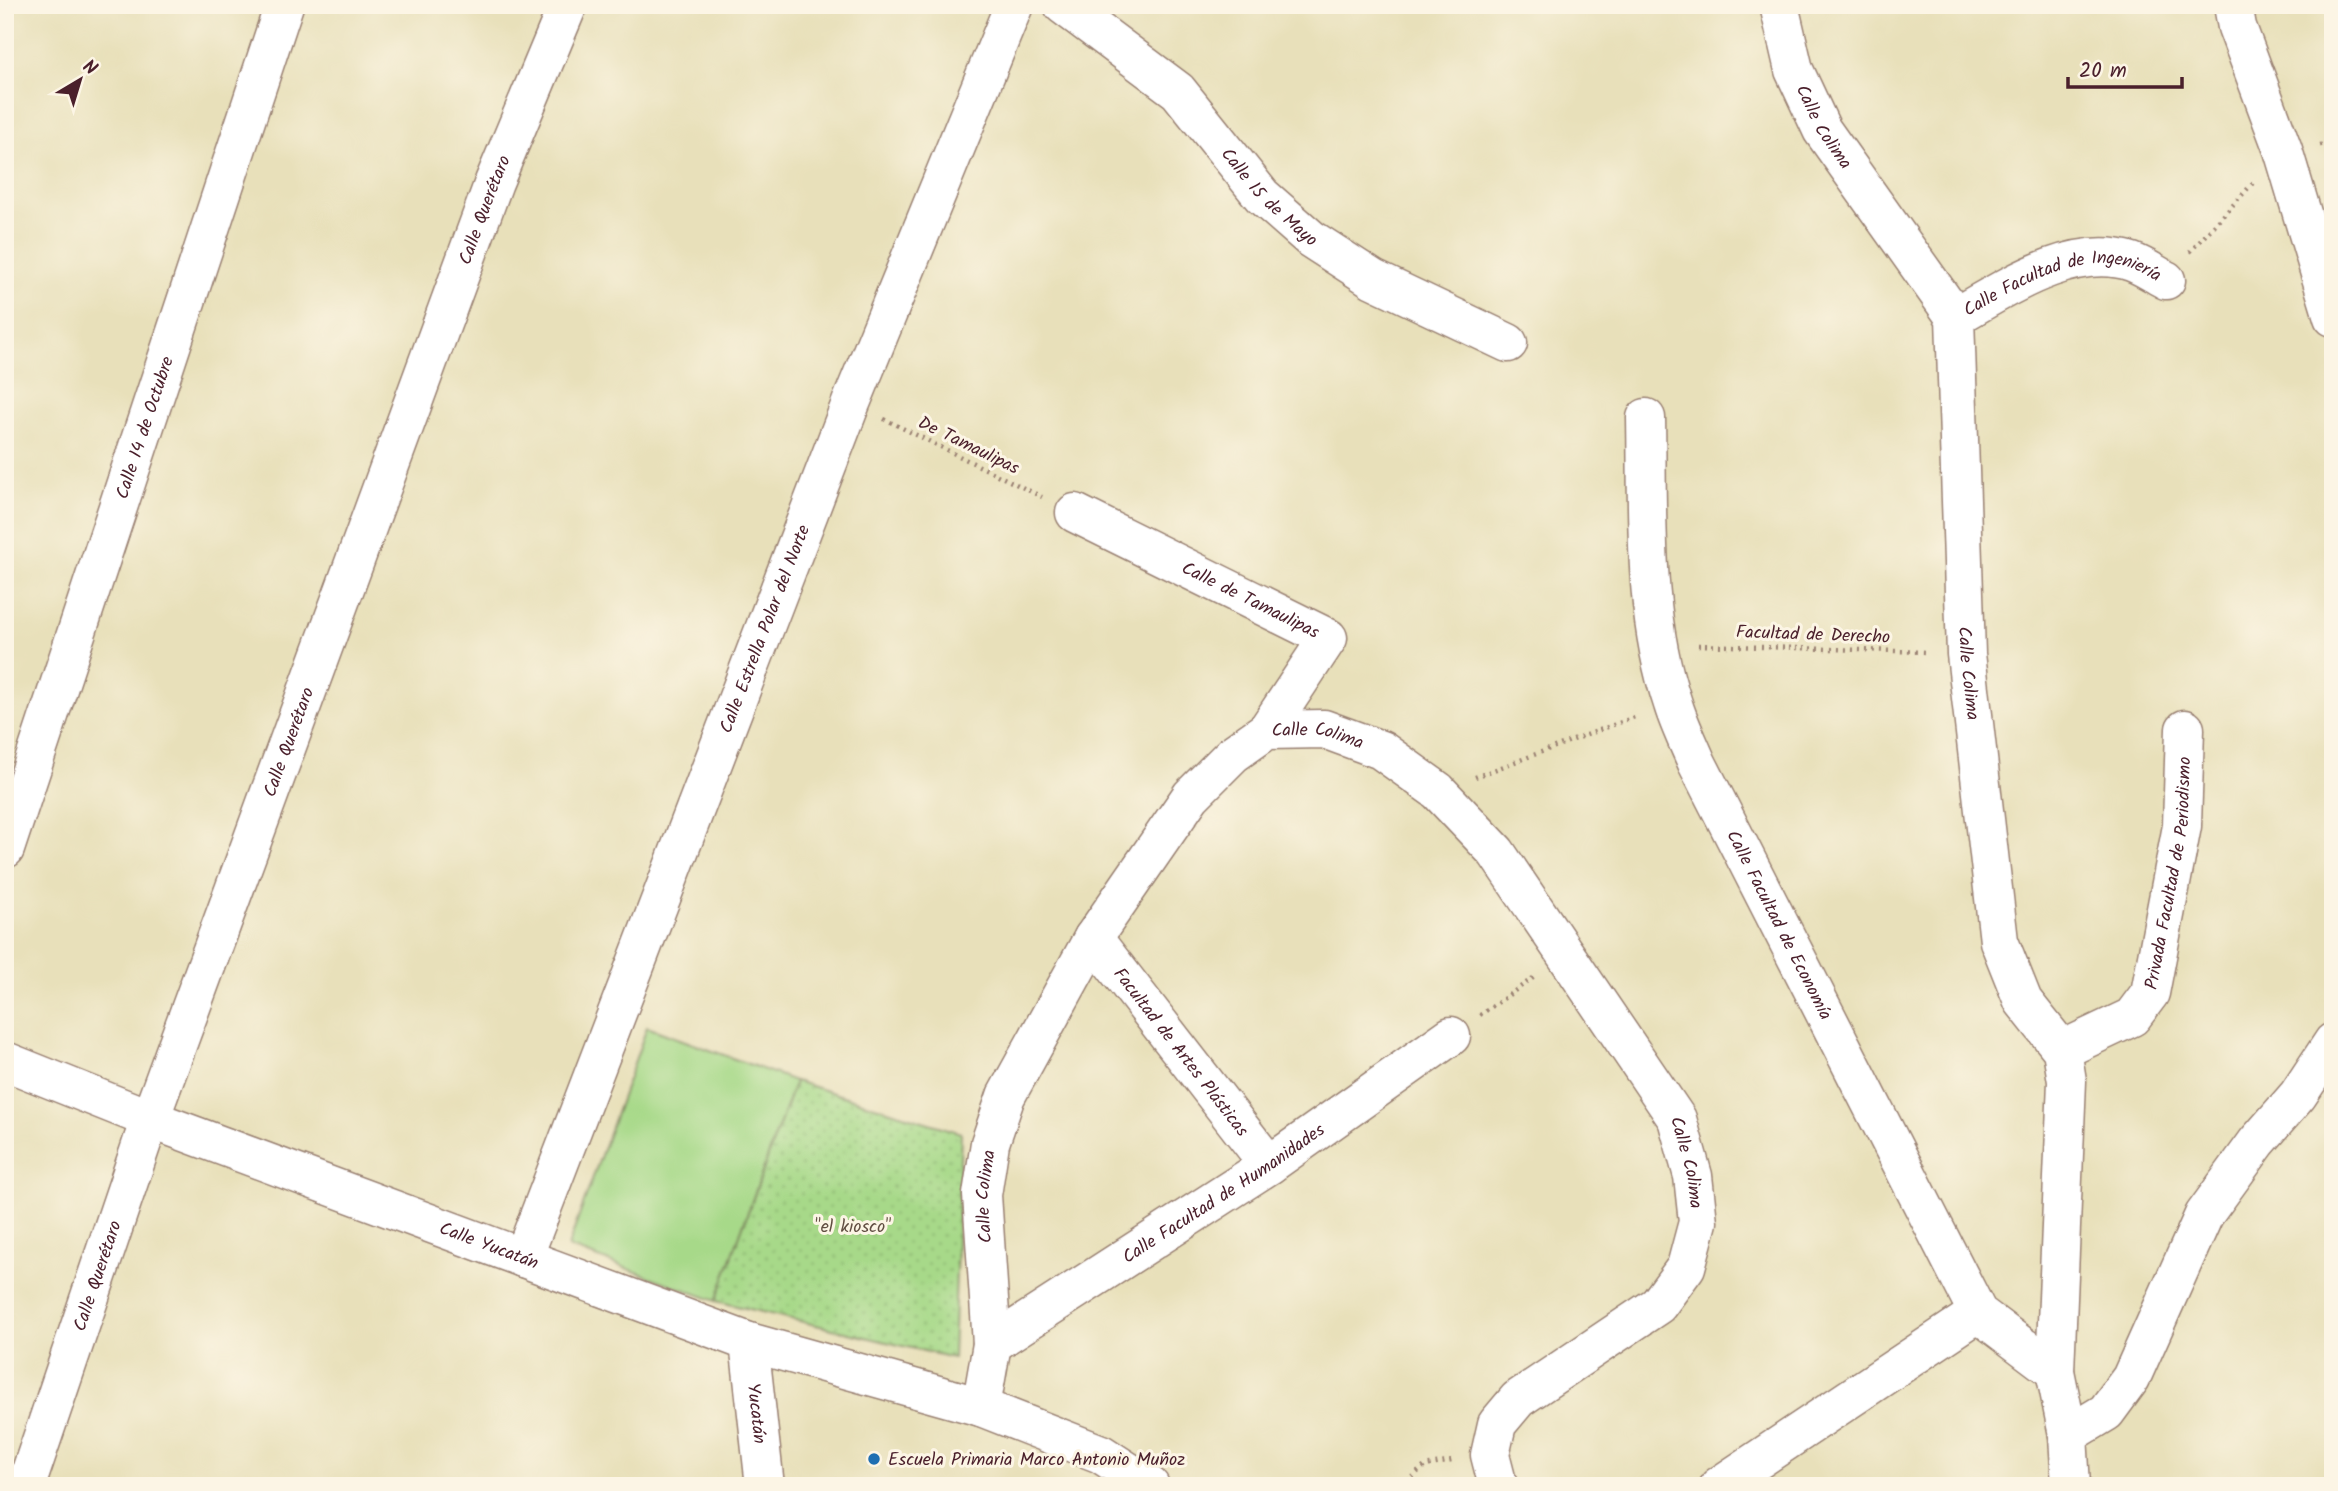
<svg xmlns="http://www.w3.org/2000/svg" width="2338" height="1491" font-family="Kalam,sans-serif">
<defs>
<pattern id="park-dots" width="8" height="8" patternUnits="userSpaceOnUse" patternTransform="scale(1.75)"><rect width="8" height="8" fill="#a7d989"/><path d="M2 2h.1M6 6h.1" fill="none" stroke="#91ba76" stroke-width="1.8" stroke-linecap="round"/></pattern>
</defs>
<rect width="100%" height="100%" fill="#fcf5e5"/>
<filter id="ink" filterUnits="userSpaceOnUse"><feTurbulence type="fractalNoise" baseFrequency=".0143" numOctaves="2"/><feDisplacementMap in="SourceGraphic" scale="14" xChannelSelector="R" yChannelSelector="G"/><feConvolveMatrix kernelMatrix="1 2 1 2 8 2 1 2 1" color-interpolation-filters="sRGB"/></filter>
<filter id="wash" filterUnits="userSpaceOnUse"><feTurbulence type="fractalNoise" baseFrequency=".00686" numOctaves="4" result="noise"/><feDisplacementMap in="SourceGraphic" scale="28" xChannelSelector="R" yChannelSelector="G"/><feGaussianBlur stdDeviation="1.57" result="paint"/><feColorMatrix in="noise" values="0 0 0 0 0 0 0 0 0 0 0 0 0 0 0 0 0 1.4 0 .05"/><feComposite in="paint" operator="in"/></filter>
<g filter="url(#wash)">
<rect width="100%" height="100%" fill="#e8e0ba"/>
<path fill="url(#park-dots)" stroke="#787c5a" stroke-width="2" d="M795 1081 961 1133 953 1358 716 1301Z"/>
<path fill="#a7d989" stroke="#787c5a" stroke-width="2" d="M647 1027 795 1081 716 1301 568 1247Z"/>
</g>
<g filter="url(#ink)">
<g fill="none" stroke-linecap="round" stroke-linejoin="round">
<g stroke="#998072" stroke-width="41">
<g id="minor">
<path id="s1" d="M1063 5 1178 91 1262 196 1311 239 1373 279 1508 343"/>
<path id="s2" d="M1779 5 1794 70 1822 130 1955 317 1966 654 1999 941 2023 1001 2062 1050 2067 1081 2055 1371 2068 1435 2071 1486"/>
<path d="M2233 5 2237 27 2283 150 2333 317"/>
<path id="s3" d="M1955 317C2003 290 2073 242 2132 262 2143 266 2155 274 2166 280"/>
<path id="s4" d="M1646 418C1648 512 1642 613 1673 704 1679 724 1689 744 1697 763L1978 1313 2055 1371"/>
<path id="s5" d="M1075 513 1328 638 1267 730"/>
<path id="s6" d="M5 849 284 5"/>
<path id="s7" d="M1093 938 1269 1165"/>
<path id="s8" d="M2062 1050 2132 1017 2150 993 2182 826 2185 729"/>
<path id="s9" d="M5 1061 150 1119 749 1342 981 1407 1101 1454 1150 1486"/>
<path id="s10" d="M523 1258 851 403 1014 5"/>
<path id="s11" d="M749 1342 765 1486"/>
<path id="s12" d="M992 1344 1269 1165 1451 1036"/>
<path id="s13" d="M981 1407 992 1344 982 1195 990 1143 1006 1096 1093 938 1191 796 1233 754 1267 730 1324 729 1381 750 1438 791 1496 852 1677 1119 1693 1176 1698 1222 1686 1267 1658 1305 1518 1399 1497 1424 1490 1455 1498 1486"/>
<path d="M2068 1435 2106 1412 2131 1378 2204 1215 2257 1142 2298 1095 2333 1042"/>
<path id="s14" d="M26 1486 150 1119 494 182 568 5"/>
<path d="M1719 1486 1978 1313"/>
</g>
</g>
<path stroke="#998072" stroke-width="4.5" stroke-dasharray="2 5" stroke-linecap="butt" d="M2320 145 2333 143
M2190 252 2253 183
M884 419 1042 497
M1698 645 1927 652
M1475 777 1637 716
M1480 1015 1536 976
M1401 1486 1425 1466 1452 1461"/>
<use href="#minor" stroke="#fff" stroke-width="38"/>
</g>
</g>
<circle fill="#1f6fb2" stroke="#fcf5e5" stroke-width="2.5" cx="874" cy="1459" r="7"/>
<g text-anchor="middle" stroke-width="6" stroke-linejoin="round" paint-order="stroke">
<g font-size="18" fill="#4a1f2b" stroke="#fcf5e5">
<text dy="6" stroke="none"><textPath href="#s2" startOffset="131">Calle Colima</textPath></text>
<text dy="6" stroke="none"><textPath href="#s1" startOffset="284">Calle 15 de Mayo</textPath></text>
<text dy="6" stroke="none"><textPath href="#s14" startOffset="1356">Calle Querétaro</textPath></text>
<text dy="6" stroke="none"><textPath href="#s3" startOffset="117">Calle Facultad de Ingeniería</textPath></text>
<text dy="6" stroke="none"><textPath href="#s6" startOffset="444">Calle 14 de Octubre</textPath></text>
<text transform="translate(969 445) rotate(26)" y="6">De Tamaulipas</text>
<text dy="6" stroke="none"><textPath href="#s5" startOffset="196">Calle de Tamaulipas</textPath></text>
<text dy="6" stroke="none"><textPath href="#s10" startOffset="674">Calle Estrella Polar del Norte</textPath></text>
<text transform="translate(1813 634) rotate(2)" y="6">Facultad de Derecho</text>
<text dy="6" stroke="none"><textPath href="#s2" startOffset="719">Calle Colima</textPath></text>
<text dy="6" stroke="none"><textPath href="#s13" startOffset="821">Calle Colima</textPath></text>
<text dy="6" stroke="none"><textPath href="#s14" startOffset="789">Calle Querétaro</textPath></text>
<text dy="6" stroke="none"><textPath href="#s8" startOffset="229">Privada Facultad de Periodismo</textPath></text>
<text dy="6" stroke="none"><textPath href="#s4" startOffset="534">Calle Facultad de Economía</textPath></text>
<text dy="6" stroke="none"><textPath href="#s7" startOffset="144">Facultad de Artes Plásticas</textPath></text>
<text dy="6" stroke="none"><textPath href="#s13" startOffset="1409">Calle Colima</textPath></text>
<text dy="6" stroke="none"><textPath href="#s12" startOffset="276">Calle Facultad de Humanidades</textPath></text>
<text dy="6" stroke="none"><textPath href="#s13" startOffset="212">Calle Colima</textPath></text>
<text dy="6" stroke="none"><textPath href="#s9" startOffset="518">Calle Yucatán</textPath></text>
<text dy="6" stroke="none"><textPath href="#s14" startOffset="222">Calle Querétaro</textPath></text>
<text dy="6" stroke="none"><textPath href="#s11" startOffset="72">Yucatán</textPath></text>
</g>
<g font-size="18" fill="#614e42" stroke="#fcf5e5">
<text x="853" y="1232">"el kiosco"</text>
</g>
<g font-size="18" fill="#4a1f2b" stroke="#fcf5e5" text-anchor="start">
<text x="888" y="1465">Escuela Primaria Marco Antonio Muñoz</text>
</g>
</g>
<rect width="2338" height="1491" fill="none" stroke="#fcf5e5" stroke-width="28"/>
<g transform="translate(80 80) rotate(38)" stroke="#fcf5e5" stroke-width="5" paint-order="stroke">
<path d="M0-5L12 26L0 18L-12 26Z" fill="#4a1f2b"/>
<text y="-10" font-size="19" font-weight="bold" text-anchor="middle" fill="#4a1f2b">N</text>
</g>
<path d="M2068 77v10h114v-10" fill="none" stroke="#4a1f2b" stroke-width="3.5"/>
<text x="2079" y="77" font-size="21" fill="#4a1f2b" stroke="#fcf5e5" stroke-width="5" paint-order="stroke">20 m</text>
</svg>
